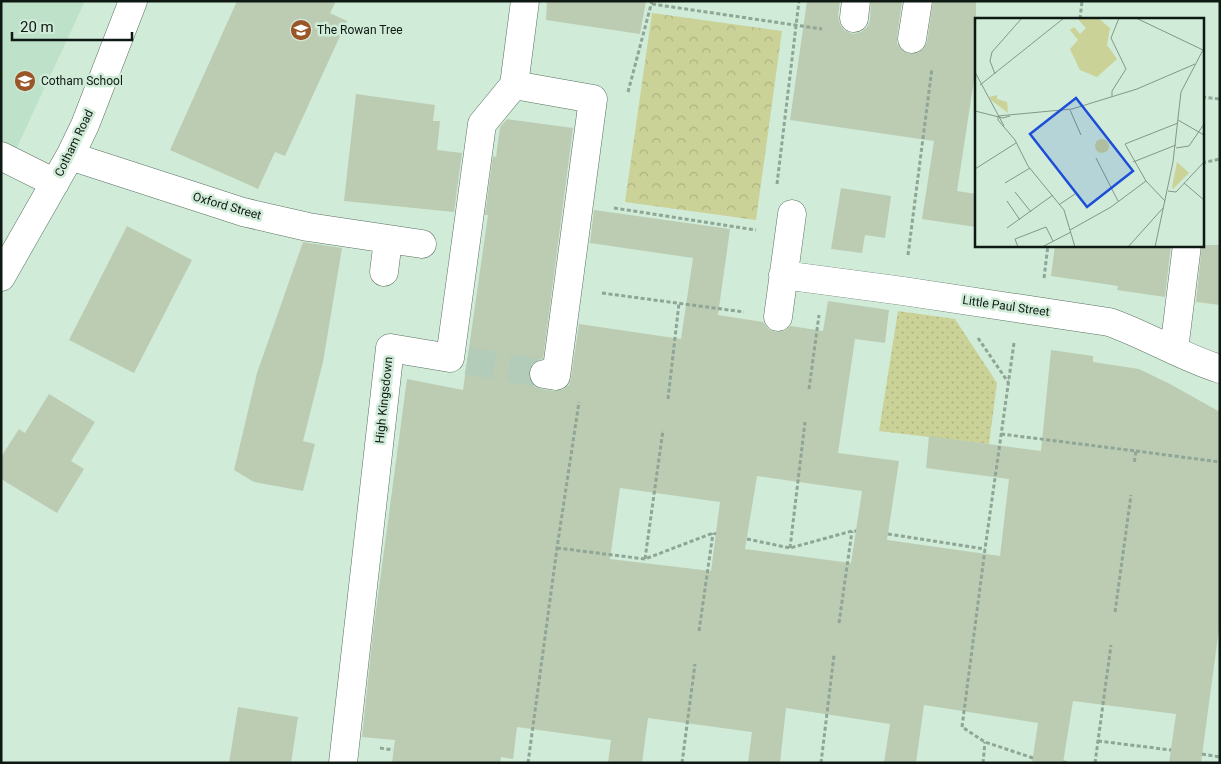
<svg xmlns="http://www.w3.org/2000/svg" width="1221" height="764" font-family="Roboto,sans-serif">
<defs>
<pattern id="grass-dots" width="8" height="8" patternUnits="userSpaceOnUse" patternTransform="scale(1.25)"><rect width="8" height="8" fill="#cbd297"/><path d="M2 2h.1M6 6h.1" fill="none" stroke="#adb481" stroke-width="1.8" stroke-linecap="round"/></pattern>
<pattern id="park-crowns" width="20" height="18" patternUnits="userSpaceOnUse" patternTransform="scale(1.25)"><rect width="20" height="18" fill="#cbd297"/><path d="M2 6a3 3 0 1 1 6 0M12 15a3 3 0 1 1 6 0" fill="none" stroke="#adb481"/></pattern>
</defs>
<rect width="100%" height="100%" fill="#d0ebd8"/>
<path fill="#bee1c9" d="M1 1H85L11 160 1 178Z"/>
<path fill="url(#grass-dots)" d="M898 311 955 319 997 383 989 444 879 431Z"/>
<path fill="url(#park-crowns)" d="M652 13 782 31 756 220 625 202Z"/>
<path fill="#bcccb3" fill-rule="evenodd" d="M237 1H336L330 13 347 21 285 156 275 152 258 189 170 150Z
M547 1H646L640 34 546 20Z
M807 1H840L838 16 840 24 844 30 853 34 861 32 867 27 870 20 871 1H902L897 37V44L903 51 910 54 918 53 924 48 927 42 933 1H976V67L957 191 976 194V227L922 219 934 141 790 120Z
M356 94 435 105 433 121H440L437 150 462 153 454 212 344 201Z
M507 119 573 128 543 359 538 360 532 364 529 372 530 380 534 386 541 389 554 391 562 390 569 385 571 378 579 324 681 339 693 258 590 243 594 210 730 229 718 315 763 322 768 329 776 332 784 331 791 326 823 331 828 301 889 310 885 343 855 339 838 453 899 461 887 540 1000 556 1009 479 926 468 929 436 1041 451 1051 350 1093 356V362L1139 369 1170 384 1220 412V621L1201 763H1169L1176 714 1073 701 1063 763H1032L1038 723 924 705 916 763H884L890 724 786 708 780 763H748L752 732 648 718 642 763H608L611 740 517 727 513 759 501 757 500 763H392L395 740 362 737 373 633 407 379 463 390 488 215H485L493 156 496 157 500 127ZM757 476 862 491 851 563 745 549ZM620 488 720 502 711 571 610 559Z
M841 188 891 196 885 238 865 235 862 253 831 249Z
M127 226 192 260 134 373 69 340Z
M303 242 342 248 323 362 303 441 315 444 303 491 254 482 234 470 257 373Z
M1055 245H1171L1165 297 1117 290 1118 286 1051 276Z
M1202 245H1220V305L1196 302Z
M49 394 95 422 71 461 84 469 57 513 1 479V457L19 429 25 433Z
M238 707 298 717 291 763H229Z"/>
<g fill="none" stroke-linecap="round" stroke-linejoin="round">
<path stroke="#b3ccba" stroke-width="28" stroke-dasharray="28 14" stroke-linecap="butt" d="M467 361 544 374"/>
<g stroke="#597160" stroke-width="29">
<path id="minor" d="M854 18 856 1
M912 39 918 1
M514 85 593 99 556 376 544 374
M1 156 55 183
M70 156 243 212 308 227 422 244
M384 272 388 240
M783 275 903 291 1109 322C1147 335 1181 357 1220 369
M1 277 70 156 85 125 133 1
M778 317 792 214
M1174 350 1187 245
M343 763 390 348 450 358 482 124 514 85 525 1"/>
</g>
<path stroke="#8fa596" stroke-width="3" stroke-dasharray="4 2.5" stroke-linecap="butt" d="M652 4 822 29
M1080 19 1082 1
M628 92 652 1
M1202 97 1220 99
M1202 163 1220 159
M777 184 799 1
M614 208 756 230
M908 255 932 68
M1044 278 1048 245
M602 293 744 312
M978 338 1008 382
M1014 343 985 549 962 727 985 742 1033 758
M809 389 819 315
M668 399 679 303
M1001 434 1136 451 1134 464
M1136 451 1220 462
M888 534 985 549
M747 539 790 548 852 531H856
M557 548 645 559 713 533 716 534
M790 548 805 422
M645 559 663 430
M1115 612 1131 495
M839 623 852 531
M699 631 713 533
M1098 741 1171 750
M380 748 393 750
M1202 754 1220 757
M1063 762 1067 763
M528 763 557 548 579 402
M682 763 695 664
M821 763 834 655
M983 763 985 742
M1095 763 1111 645"/>
<use href="#minor" stroke="#fff" stroke-width="28"/>
</g>
<defs>
<g id="school-disc" transform="scale(1.125)"><circle r="9.5" fill="#9a5629" stroke="#d0ebd8"/><path d="M0-5L7-2L0 1L-7-2ZM-4 1L0 2.5L4 1V4Q0 6-4 4Z" fill="#fff"/></g>
</defs>
<g fill-rule="evenodd">
<use href="#school-disc" x="301" y="30"/>
<use href="#school-disc" x="25" y="81"/>
</g>
<g text-anchor="middle" stroke-width="5" stroke-linejoin="round" paint-order="stroke">
<g font-size="12" fill="#0f1913" stroke="#d0ebd8" text-anchor="start">
<text x="317" y="34">The Rowan Tree</text>
<text x="41" y="85">Cotham School</text>
</g>
<g font-size="12" fill="#0f1913" stroke="#d0ebd8">
<text transform="translate(74 143) rotate(-64)" y="4">Cotham Road</text>
<text transform="translate(227 206) rotate(16)" y="4">Oxford Street</text>
<text transform="translate(1006 306) rotate(8)" y="4">Little Paul Street</text>
<text transform="translate(384 400) rotate(-84)" y="4">High Kingsdown</text>
</g>
</g>
<g transform="translate(975 18)">
<rect width="229" height="229" fill="#d0ebd8"/>
<path d="M22 77V81L32 84 33 95 16 82 14 79Z" fill="#cbd297"/>
<path d="M102 0H123L135 10 132 27 142 41 122 59 105 52 95 31 103 22 95 12 99 9 105 16 111 10ZM120 128a7 7 0 1 1 14 0a7 7 0 1 1-14 0ZM202 144 214 155 198 171 197 169Z" fill="#cbd297"/>
<path fill="none" stroke="#839789" stroke-width="1" d="M161 0 228 32M0 54 29 108M20 56 15 43 17 34 47 0M5 67 89 0M137 79V73L151 51 136 20 144 0M95 92 106 117M0 93 28 100 35 98M23 98 97 91 162 71 220 46M23 98V102L40 122 53 148 89 192 100 229M203 102 229 117M201 130 214 128 229 106M121 140 143 183M158 144 201 127M0 151 41 125M30 165 55 150M209 165 229 182M193 173 201 174 229 144M40 174 56 194M32 183 45 202M190 183 171 163 150 126 203 105M85 186 100 176M32 210 78 177M95 212 136 189 171 163M43 229 40 221 71 209 78 223M67 229 96 214M153 229 188 190M180 229 198 144 206 74 229 30"/>
<path fill="#1d4ed8" fill-opacity="0.15" stroke="#1d4ed8" stroke-width="2.5" d="M101 80 158 153 112 189 55 116Z"/>
<rect width="229" height="229" fill="none" stroke="#0f1913" stroke-width="2.5"/>
</g>
<rect width="1221" height="764" fill="none" stroke="#0f1913" stroke-width="5"/>
<path d="M12 32v8h120v-8" fill="none" stroke="#0f1913" stroke-width="2.5"/>
<text x="20" y="32" font-size="15" fill="#0f1913" stroke="#d0ebd8" stroke-width="4" paint-order="stroke">20 m</text>
</svg>
